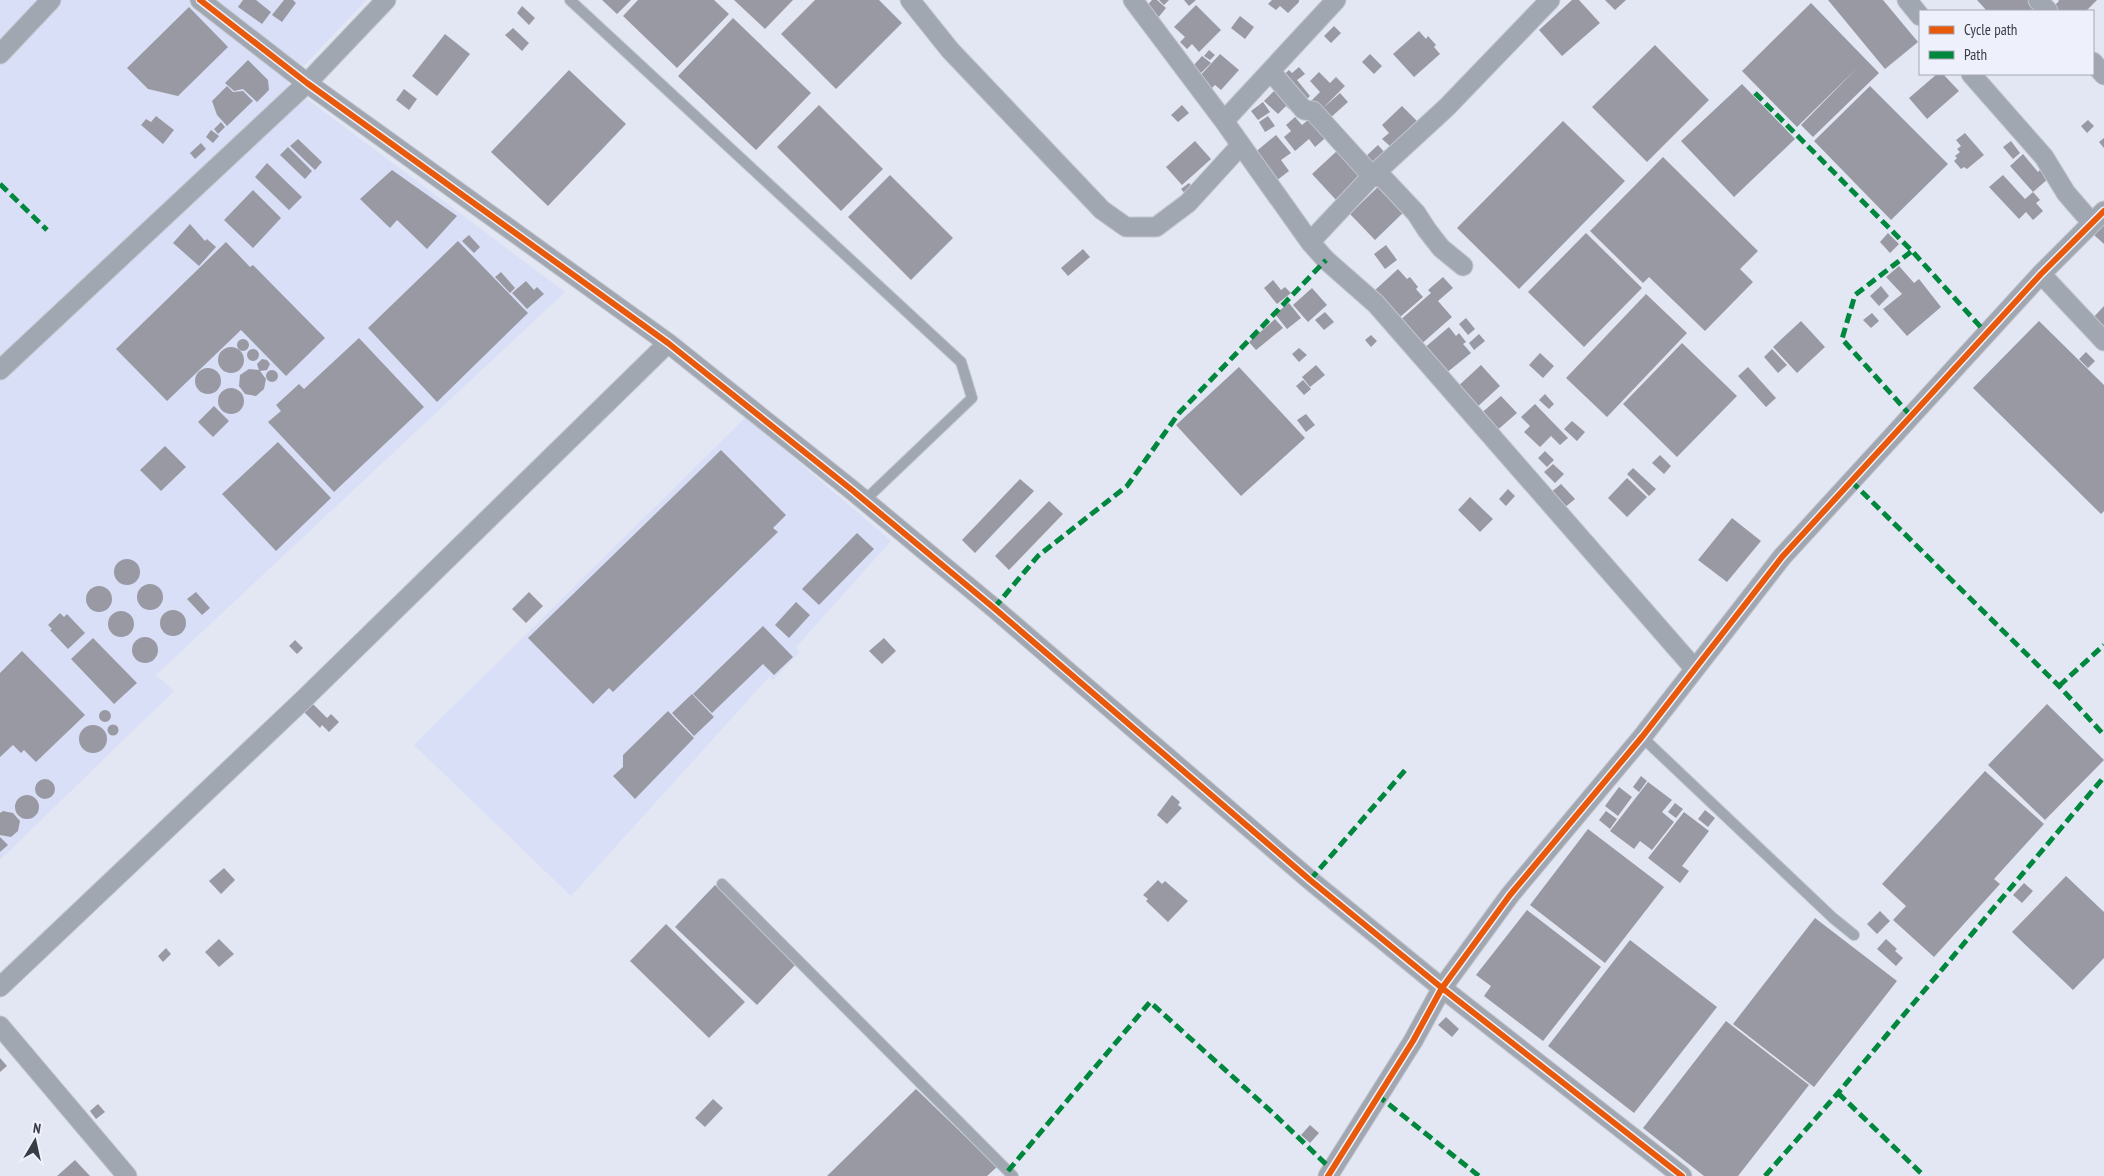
<svg xmlns="http://www.w3.org/2000/svg" width="2104" height="1176" font-family="'PT Sans Narrow',sans-serif">
<rect width="100%" height="100%" fill="#e3e7f4"/>
<path fill="#d9dff6" d="M0 0H366L287 84 565 292 156 675 174 691 0 860Z
M746 417 891 541 796 647 800 652 773 680 769 677 571 896 414 745Z"/>
<path fill="#9999a3" d="M243 0H256L271 12 262 24 238 7Z
M284 0H293L296 3 282 22 272 15Z
M602 0H631L617 14Z
M638 0H714L729 14 677 68 623 16Z
M734 0H793L765 29Z
M815 0H879L902 23 836 89 781 34Z
M1152 0H1157L1166 8 1157 19 1145 8Z
M1159 0H1169L1164 5Z
M1184 0H1196L1189 6Z
M1272 0H1299V2L1288 13 1280 6 1276 10 1268 4Z
M1572 0H1579L1600 23 1562 56 1539 30Z
M1605 0H1626L1615 10Z
M1828 0H1883L1918 42 1885 69Z
M1977 0H2029L2038 11H1987Z
M2058 0H2097L2086 11H2060L2054 6 2059 1Z
M1811 3 1879 73 1813 137 1801 125 1857 68 1797 127 1742 71Z
M1196 5 1221 30 1199 52 1192 44 1187 49 1180 42 1185 37 1174 27Z
M522 6 535 18 529 25 517 13Z
M189 7 228 47 178 96 148 89 127 68Z
M1240 16 1254 27 1245 39 1231 28Z
M733 18 811 93 756 150 678 76Z
M1334 26 1341 33 1331 43 1324 36Z
M513 28 529 43 522 51 505 35Z
M1419 31 1426 39 1428 36 1436 45 1434 47 1440 54 1414 77 1393 54Z
M445 34 470 54 437 96 412 76Z
M1655 45 1709 100 1647 162 1592 107Z
M1209 50 1215 55 1210 60 1204 56Z
M1220 54 1239 70 1221 90 1215 85 1211 89 1198 78Z
M1370 54 1382 66 1374 74 1362 62Z
M1202 56 1211 63 1201 73 1193 66Z
M248 60 268 80 269 90 257 102 243 89 234 91 225 83Z
M1299 67 1305 74 1297 80 1310 96 1302 103 1280 78 1289 70 1292 73Z
M569 70 626 124 548 206 491 152Z
M1319 72 1330 83 1336 77 1345 86 1322 109 1340 93 1348 102 1329 119 1311 101 1320 92 1310 81Z
M1937 74H1943L1959 91 1927 119 1909 98Z
M1742 84 1795 139 1734 197 1681 141Z
M227 86 233 92 243 91 253 101 227 126 217 115 212 101Z
M1870 86 1948 164 1891 220 1814 141Z
M1278 87 1294 103 1289 109 1286 106 1278 114 1264 101Z
M404 89 417 99 409 110 396 100Z
M1263 102 1270 112 1258 120 1251 111Z
M819 105 883 169 841 211 777 147Z
M1182 105 1189 113 1178 122 1171 115Z
M1402 106 1417 121 1391 147 1382 139 1389 133 1382 125Z
M1314 115 1330 134 1315 147 1309 139 1295 151 1284 137 1291 131 1286 125 1295 117 1302 125Z
M156 116 174 130 163 144 141 125 146 119 151 122Z
M1268 116 1275 126 1265 132 1259 122Z
M2088 120 2094 126 2087 133 2081 126Z
M1563 121 1625 181 1519 289 1457 228Z
M221 122 225 127 218 134 214 129Z
M211 130 219 136 213 143 206 137Z
M1965 133 1984 155 1967 169 1964 167 1961 169 1954 161 1957 158 1955 156 1960 152 1957 149 1961 146 1956 140Z
M1276 135 1291 153 1281 160 1289 171 1276 181 1253 154Z
M2104 138V148L2099 142Z
M298 139 322 162 315 170 290 146Z
M1195 141 1211 159 1182 185 1166 167Z
M2011 141 2020 153 2013 159 2003 147Z
M201 143 206 149 195 159 190 153Z
M1378 145 1386 154 1373 166 1364 158Z
M288 147 312 171 305 179 280 155Z
M1338 150 1363 176 1337 201 1312 174Z
M2023 154 2038 172 2041 169 2049 178 2033 192 2010 166Z
M1663 157 1758 251 1740 269 1753 282 1705 331 1649 277 1643 283 1590 231Z
M267 163 302 197 289 210 255 177Z
M392 170 457 216 427 249 397 220 390 228 360 199Z
M890 175 953 238 911 280 848 217Z
M2003 175 2025 199 2033 192 2040 200 2036 203 2043 211 2033 220 2026 212 2019 219 1989 187Z
M1384 181 1409 207 1375 240 1350 214Z
M1189 183 1195 190 1187 196 1181 189Z
M253 190 281 218 253 248 224 220Z
M190 224 205 241 207 239 216 247 199 266 173 243Z
M2104 224V244L2094 235Z
M1586 233 1642 288 1584 347 1528 292Z
M1888 233 1899 244 1890 253 1880 242Z
M469 235 480 247 474 253 462 241Z
M458 241 528 313 437 402 368 328Z
M226 242 250 267 253 265 325 338 286 376 241 330 167 401 116 349Z
M1386 245 1397 260 1385 269 1374 254Z
M1083 249 1090 257 1068 276 1061 268Z
M1899 266 1914 283 1919 279 1941 307 1907 336 1883 309 1902 294 1886 277Z
M1398 269 1407 279 1410 277 1418 287 1416 289 1423 297 1399 318 1374 291Z
M501 272 515 288 510 293 495 277Z
M1443 277 1453 288 1438 301 1452 317 1419 346 1398 322 1431 293 1428 290Z
M1273 280 1281 290 1285 287 1291 293 1277 304 1264 288Z
M526 281 534 290 537 287 544 294 527 309 512 293Z
M1881 286 1889 296 1879 306 1870 296Z
M1312 288 1327 305 1308 322 1293 305Z
M1646 294 1687 333 1607 417 1566 378Z
M1289 303 1301 318 1287 329 1275 314Z
M2104 306V335L2089 322Z
M1325 312 1334 322 1324 330 1315 320Z
M1872 313 1879 321 1871 328 1863 320Z
M1466 318 1475 329 1468 335 1459 324Z
M1275 319 1283 328 1256 350 1249 342Z
M1801 321 1825 347 1797 373 1773 347Z
M2039 321 2104 385V511L2101 514 1973 388Z
M1449 327 1456 336 1459 333 1466 342 1463 344 1471 353 1445 374 1423 349Z
M1479 334 1485 341 1474 350 1469 343Z
M1371 335 1377 341 1371 347 1365 340Z
M359 338 424 407 334 492 268 422 281 411 276 405 299 384 304 389Z
M237 345a6 6 0 1 1 12 0a6 6 0 1 1-12 0Z
M1682 343 1737 396 1677 457 1623 404Z
M218 360a13 13 0 1 1 26 0a13 13 0 1 1-26 0Z
M1299 348 1307 355 1299 362 1292 354Z
M247 355a6 6 0 1 1 12 0a6 6 0 1 1-12 0Z
M1772 349 1787 365 1778 373 1764 357Z
M2086 352 2095 361 2088 368 2079 359Z
M1540 353 1554 366 1543 378 1529 365Z
M262 359 267 360 270 364 267 370 260 371 266 379 264 389 256 396 245 394 239 386 240 375 249 369 259 370 257 364Z
M1316 365 1325 375 1310 387 1302 377Z
M1481 365 1500 386 1474 410 1455 389Z
M1239 367 1305 438 1241 496 1176 425Z
M1748 367 1776 398 1766 407 1738 376Z
M195 381a13 13 0 1 1 26 0a13 13 0 1 1-26 0Z
M266 376a6 6 0 1 1 12 0a6 6 0 1 1-12 0Z
M1303 380 1311 389 1304 395 1296 386Z
M218 401a13 13 0 1 1 26 0a13 13 0 1 1-26 0Z
M1545 394 1554 404 1549 409 1539 400Z
M1501 396 1517 413 1494 433 1478 416Z
M1535 404 1568 438 1560 445 1551 436 1540 447 1524 432 1530 426 1521 417Z
M214 406 229 421 213 437 198 422Z
M1306 414 1315 425 1306 432 1297 420Z
M1572 421 1585 432 1577 441 1564 429Z
M278 442 331 498 276 551 222 494Z
M165 446 186 467 161 491 140 470Z
M721 450 786 515 773 528 778 532 613 692 609 688 593 704 528 638Z
M1545 451 1554 460 1547 467 1538 458Z
M1660 455 1671 466 1664 474 1652 463Z
M1553 464 1564 474 1555 483 1544 472Z
M1633 468 1656 489 1649 496 1627 474Z
M1627 478 1647 497 1627 517 1608 498Z
M1020 479 1034 491 975 553 962 540Z
M1561 484 1575 499 1564 508 1550 493Z
M1508 489 1515 496 1506 506 1499 499Z
M1470 497 1493 519 1480 532 1458 510Z
M1049 501 1063 514 1009 570 995 556Z
M1732 518 1761 541 1727 582 1698 560Z
M857 533 874 549 819 605 802 589Z
M114 572a13 13 0 1 1 26 0a13 13 0 1 1-26 0Z
M137 597a13 13 0 1 1 26 0a13 13 0 1 1-26 0Z
M86 599a13 13 0 1 1 26 0a13 13 0 1 1-26 0Z
M196 592 210 608 202 615 187 599Z
M529 592 543 606 526 623 512 609Z
M796 602 810 615 789 638 775 625Z
M160 623a13 13 0 1 1 26 0a13 13 0 1 1-26 0Z
M108 624a13 13 0 1 1 26 0a13 13 0 1 1-26 0Z
M60 613 64 617 67 614 85 633 68 649 50 630 52 629 48 625Z
M763 626 793 657 774 675 763 664 712 713 693 694Z
M132 650a13 13 0 1 1 26 0a13 13 0 1 1-26 0Z
M93 638 137 683 114 704 71 659Z
M884 638 896 651 882 664 869 651Z
M295 640 303 648 297 654 289 646Z
M22 651 85 715 36 762 24 750 21 753 13 745 0 757V673Z
M692 694 714 717 694 736 672 713Z
M308 699 327 718 331 714 339 722 329 732 322 725 320 728 300 708Z
M2047 704 2104 760 2045 820 1988 765Z
M99 716a6 6 0 1 1 12 0a6 6 0 1 1-12 0Z
M668 711 694 738 635 799 613 776 623 767V755Z
M107.5 730a5.5 5.5 0 1 1 11 0a5.5 5.5 0 1 1-11 0Z
M79 739a14 14 0 1 1 28 0a14 14 0 1 1-28 0Z
M1985 771 2044 824 1994 879 2000 884 1934 957 1893 920 1906 906 1882 884Z
M1641 776 1647 781 1639 792 1633 787Z
M35 789a10 10 0 1 1 20 0a10 10 0 1 1-20 0Z
M1648 782 1672 800 1662 812 1674 822 1652 850 1640 841 1634 849 1610 831Z
M1619 787 1632 797 1618 816 1605 806Z
M1172 795 1180 802 1178 805 1182 808 1167 824 1157 815Z
M15 807a12 12 0 1 1 24 0a12 12 0 1 1-24 0Z
M1675 803 1683 809 1676 818 1668 812Z
M1705 810 1715 818 1708 827 1698 819Z
M3 811 13 813 20 821 18 831 11 837 0 835V813Z
M1606 811 1617 819 1610 829 1599 820Z
M1684 812 1709 831 1682 866 1689 871 1680 883 1648 858Z
M1588 829 1664 887 1605 963 1530 905Z
M0 837 8 845 0 852Z
M224 868 235 880 221 894 209 881Z
M2066 876 2104 912V958L2073 990 2012 932Z
M1158 880 1162 884 1165 881 1188 901 1168 922 1146 901 1148 899 1143 895Z
M2024 883 2033 891 2022 903 2013 895Z
M715 885 797 963 757 1005 675 927Z
M1527 910 1601 967 1543 1041 1484 996 1491 986 1476 975Z
M1880 911 1890 921 1877 934 1867 924Z
M1815 918 1897 981 1814 1087 1733 1024Z
M666 924 745 1002 709 1038 630 961Z
M219 939 234 954 219 967 205 952Z
M1886 939 1897 949 1895 951 1903 958 1896 966 1877 949Z
M1630 940 1717 1007 1634 1113 1548 1046Z
M166 948 171 954 163 962 158 956Z
M1446 1017 1459 1029 1452 1037 1438 1025Z
M1726 1021 1809 1085 1738 1176H1704L1643 1128Z
M0 1058 7 1066 0 1072Z
M916 1089 997 1167 987 1176H827Z
M713 1099 723 1108 705 1127 695 1118Z
M98 1104 105 1112 96 1119 90 1111Z
M1310 1125 1319 1133 1310 1143 1301 1135Z
M75 1160 90 1176H57Z"/>
<g fill="none" stroke-linecap="round" stroke-linejoin="round">
<g stroke="#c3c5cf" stroke-width="12">
<path id="service" d="M570 0 961 362 972 398 864 501
M1642 737 1833 918 1854 935
M722 884 1013 1176"/>
</g>
<g stroke="#c3c5cf" stroke-width="21">
<path id="minor" d="M200 0 307 83 668 343 852 490 994 608 1310 880 1442 988 1682 1176
M910 0 950 50 1102 210 1126 227H1156L1188 203 1241 145
M1133 0 1224 121
M1336 0 1224 121 1310 242 1326 260 1376 304 1694 668
M1907 0 1920 16
M2038 0 2048 11
M0 54 51 0
M2093 62 2104 75
M1271 72 1304 110 1313 111 1372 176 1383 178 1416 213 1427 230 1441 248 1463 266
M1971 74 2044 157 2066 193 2092 223
M1310 242 1372 176 1447 107 1550 0
M2041 274 2104 341
M0 370 307 83 386 0
M0 987 303 700 668 343
M0 1026 127 1176
M1328 1176 1413 1041 1442 988 1510 895 1642 737 1782 557 2041 274 2104 211"/>
</g>
<use href="#service" stroke="#a0a7b0" stroke-width="10"/>
<use href="#minor" stroke="#a0a7b0" stroke-width="19"/>
<path stroke="#00873e" stroke-width="5" stroke-dasharray="10 5" stroke-linecap="butt" d="M1755 93 1912 251 1987 334
M0 184 47 230
M1911 416 1842 339 1855 295 1912 251
M1851 481 2059 686 2104 735
M994 608 1038 556 1127 486 1179 413 1326 260
M2059 686 2104 645
M1310 880 1407 768
M1838 1093 1924 1176
M1377 1095 1479 1176
M1008 1171 1150 1002 1274 1114 1332 1170
M1765 1176 1838 1093 2104 777"/>
<g stroke="#eef1fb" stroke-width="9">
<path id="cycleway" d="M200 0 307 83 668 343 852 490 994 608 1310 880 1442 988 1682 1176
M1328 1176 1413 1041 1442 988 1510 895 1642 737 1782 557 2041 274 2104 211"/>
</g>
<use href="#cycleway" stroke="#e8590c" stroke-width="6"/>
</g>
<rect x="1919" y="10" width="175" height="65" fill="#eef1fb" stroke="#a6a8b2"/>
<rect x="1929" y="26" width="25" height="8" fill="#e8590c" stroke="#a6a8b2"/>
<text x="1964" y="35" font-size="15" fill="#393b45">Cycle path</text>
<rect x="1929" y="51" width="25" height="8" fill="#00873e" stroke="#a6a8b2"/>
<text x="1964" y="60" font-size="15" fill="#393b45">Path</text>
<g transform="translate(35 1141) rotate(9)" stroke="#eef1fb" stroke-width="4" paint-order="stroke">
<path d="M0-4L9 19L0 12L-9 19Z" fill="#393b45"/>
<text y="-8" font-size="14" font-weight="bold" text-anchor="middle" fill="#393b45">N</text>
</g>
</svg>
